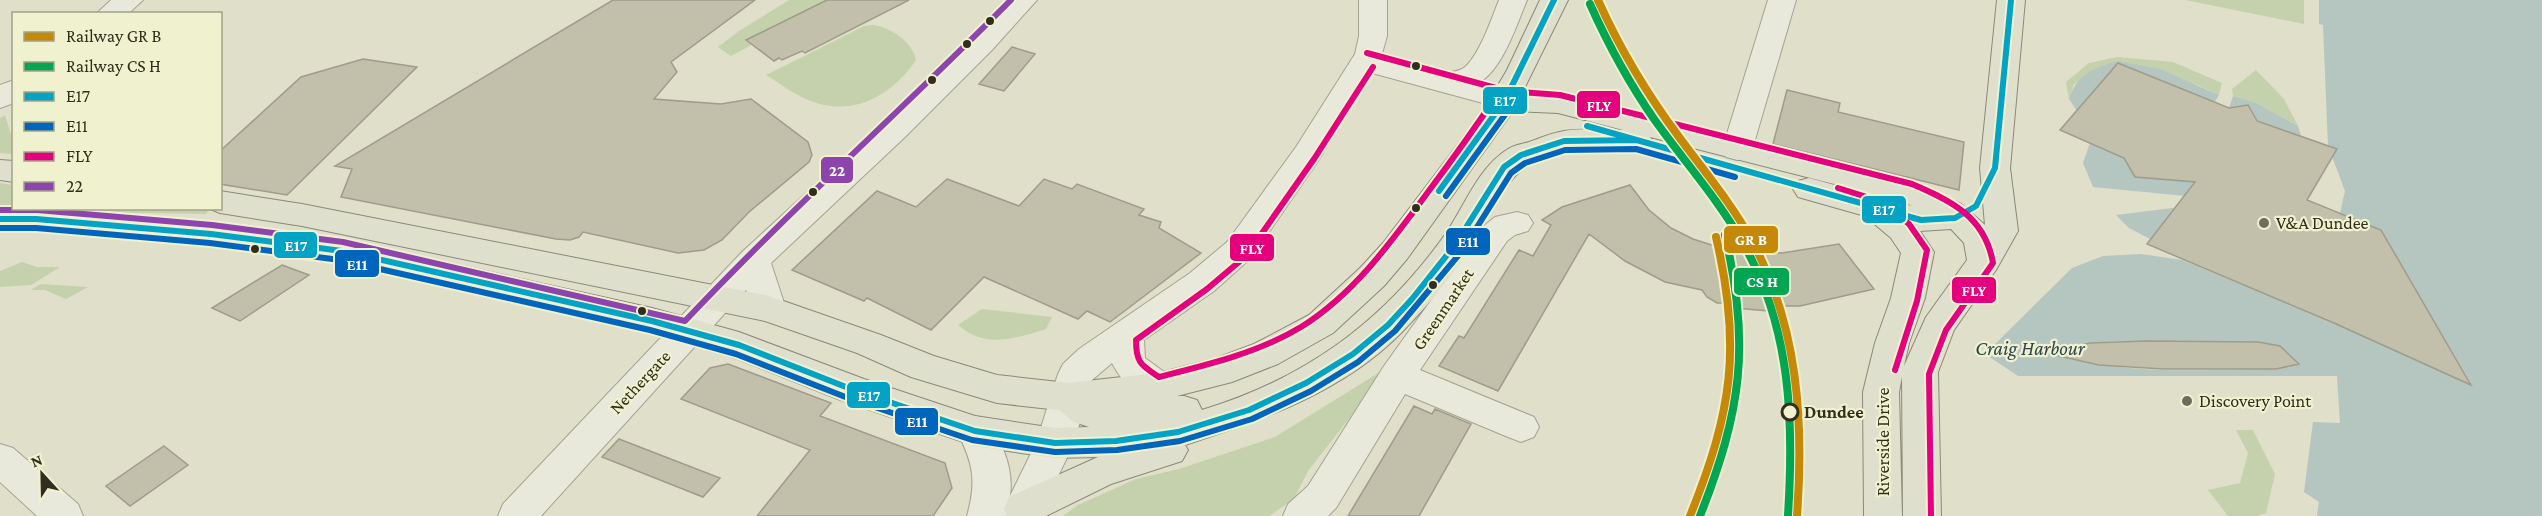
<svg xmlns="http://www.w3.org/2000/svg" width="2542" height="516" font-family="'Crimson Pro',serif">
<rect width="100%" height="100%" fill="#dfdfca"/>
<path fill="#c5d1ad" d="M789 0H827L780 23 757 42 731 56 718 47 739 31Z
M2185 0H2304V24Z
M872 25C889 26 913 42 916 60 891 97 850 119 806 99 792 93 779 83 766 75L864 26Z
M2117 57 2173 62 2222 83 2219 95 2198 85 2118 61 2074 84 2069 99 2066 82 2089 63Z
M2256 70 2284 99 2298 126 2254 102 2233 96 2232 89Z
M5 115 13 141V154L0 153V118Z
M0 183 13 185 14 208 60 209 57 211 0 208Z
M93 208H205L210 209 206 214 89 212Z
M22 262 37 267H60L31 285 0 287V271Z
M41 284 88 287 66 299 45 290H31Z
M982 309 1052 317 1046 329C1014 339 986 349 958 325Z
M1380 372 1366 397 1308 471 1294 499 1269 516H1063L1078 505 1136 479 1179 469 1275 437Z
M2236 430H2253L2275 474 2266 513 2257 516H2228L2208 490 2240 483 2248 453Z"/>
<path fill="#b5c5c0" fill-rule="evenodd" d="M2319 0H2542V516H2317L2319 502 2304 492 2313 422 2340 423 2337 376H2018L1985 354 2072 268 2103 256 2141 254 2182 260 2334 323 2472 385 2381 230 2340 213 2345 191 2328 146 2323 25 2319 24ZM2146 341 2258 342 2292 365 2276 369C2213 369 2117 377 2061 353 2086 339 2118 342 2146 341Z
M2118 61 2160 69 2219 95 2214 103 2118 63 2077 111 2069 99C2077 74 2093 68 2118 61Z
M2233 96 2254 102 2298 126 2301 136 2206 198 2093 187 2083 163 2090 143 2124 158 2136 177 2205 183 2277 140 2257 121 2248 105 2229 108Z
M2189 206 2172 212 2150 239 2129 228 2116 215Z"/>
<path fill="#c2bfab" stroke="#9f9c8a" stroke-width="1.5" d="M613 0H755L671 62 677 72 654 99 721 104 751 99 808 142 812 155 809 162 749 212 722 240 704 250 678 253 583 232 579 237 570 240 556 239 341 197 352 169 335 166Z
M827 0H909L805 53 802 51 782 60 779 58 774 61 746 40Z
M1012 47 1035 54 1004 91 979 84Z
M363 59 417 67 287 195 220 184V151L301 77Z
M2118 63 2229 108 2248 105 2257 121 2337 149 2307 200 2381 230 2471 385 2334 323 2147 244 2195 182 2135 177 2124 158 2060 130Z
M1787 90 1840 103 1838 112 1964 142 1959 190 1773 144Z
M947 179 1019 206 1044 179 1072 189 1077 184 1144 209 1139 215 1161 222 1159 228 1201 253 1110 322 1087 311 1078 319 984 277 931 330 867 298 864 301 792 270 877 191 916 207Z
M1630 185 1649 210 1671 228 1693 239 1718 247 1741 251 1782 253 1839 244 1874 289 1800 306H1780L1781 312 1735 308 1726 303H1717L1707 297 1702 290 1665 282 1625 261 1589 234 1498 391 1439 366 1459 336 1464 338 1519 250 1533 256 1551 225 1542 220 1562 207Z
M282 265 309 275 240 321 212 308Z
M2146 341 2258 342 2280 346 2299 364 2276 369H2163L2099 365 2046 353 2090 343Z
M728 364 831 403 820 416 945 463 952 488 933 516H757L810 450 681 399 710 368Z
M1414 406 1432 414 1435 409 1471 424 1419 516H1348Z
M619 439 720 478 703 497 602 457Z
M164 446 188 465 130 506 106 486Z"/>
<g fill="none" stroke-linecap="round" stroke-linejoin="round">
<g stroke="#a4a393" stroke-width="2">
<path id="minor" d="M111 0H143L128 14H96Z
M1008 0H1037L992 50 905 137 771 263 786 309 781 318 769 322 757 318 746 290 541 516H498L503 504 742 252 883 123Z
M1359 0H1387V36L1381 57C1401 63 1443 79 1462 69 1478 60 1492 17 1499 0H1527C1517 24 1502 71 1478 83L1515 93 1520 100 1515 107 1505 109 1372 73 1318 161 1251 258 1214 291 1144 340 1145 358 1171 377 1176 387 1171 397C1144 406 1124 386 1112 363L1092 380 1074 443 1039 516H967C977 480 973 463 957 431L962 420 975 416 988 420C1002 444 1014 467 1010 496L1036 443 1058 374 1063 364 1079 349 1190 273 1227 242 1296 147 1355 54 1359 36Z
M1768 0H1796L1752 150 1748 157 1737 160 1726 157 1722 150Z
M14 80V103L0 108V85Z
M1517 212 1528 215 1533 223 1528 231 1515 235 1507 241 1420 370 1534 417 1539 427 1534 437 1521 442 1508 437 1405 394 1336 508 1328 516H1283L1288 504 1308 486 1384 366 1485 225 1495 217Z
M0 444 13 448 78 504 83 516H37L0 482Z"/>
</g>
<g stroke="#8a897a" stroke-width="2">
<path id="major" d="M1540 0H1568L1522 93 1558 95 1921 185 1961 204 1985 225 1980 168 1997 0H2025L2010 168 2018 231 1996 270 1954 330 1938 372 1941 516H1903L1902 377 1899 392 1902 516H1864L1863 392 1875 343 1891 298 1901 253 1891 238 1865 216 1798 197 1793 189 1798 181 1809 178 1912 206 1901 201 1650 137 1652 140 1648 147 1637 150C1602 151 1567 148 1534 162 1505 174 1485 226 1467 252 1449 280 1425 309 1401 333 1343 392 1262 420 1185 445L1188 450 1182 461 1111 484 1046 516H1007L1004 509 1009 497 1098 457 1055 458 975 446 838 399 730 356 652 334 342 263 211 245 36 230H0V208H45L211 223 342 239 652 308 739 332 864 379 975 416 1055 428 1089 427 1074 422 1059 410 997 403 911 377 857 353 765 321 302 226 220 213 208 208H220V191L302 204 769 296 881 335 934 356 997 375 1068 383 1158 373 1214 359 1254 344 1309 315 1360 268 1383 243 1481 114 1507 70ZM1513 111 1558 113 1623 130C1604 130 1583 128 1564 131 1552 133 1540 138 1529 142 1522 144 1514 145 1508 149 1478 167 1464 208 1444 236 1382 323 1304 379 1202 410L1197 400 1184 396H1177L1232 382 1278 364 1333 333 1384 286 1407 259ZM1951 229 1964 243 1967 260 1926 317 1904 366 1909 343 1925 298 1934 252 1920 231Z
M0 160 14 161V182L0 180Z"/>
</g>
<use href="#minor" fill="#e8e8db" fill-rule="evenodd"/>
<use href="#major" fill="#dfdfcd" fill-rule="evenodd"/>
<g stroke="#eff1cf" stroke-width="10">
<path id="bus-1" d="M1587 126 1921 220 1955 218 1976 206 1995 168 2011 0
M1439 191 1505 100 1554 0
M0 219H36L211 234 342 251 652 321 739 345 851 389 975 431 1055 443 1116 441 1178 432 1249 410 1306 383 1353 354 1388 325 1412 299 1455 245 1504 167 1521 155 1564 141 1637 140"/>
</g>
<g stroke="#eff1cf" stroke-width="10">
<path id="bus-2" d="M1446 196 1512 105
M0 228H36L210 243 340 260 650 330 736 354 848 398 972 440 1055 452 1117 450 1180 441 1252 419 1311 391 1358 362 1395 331 1462 251 1511 173 1525 163 1565 150 1636 149 1735 177"/>
</g>
<g stroke="#eff1cf" stroke-width="10">
<path id="bus-3" d="M1367 53 1507 91 1560 95 1912 184C1952 201 1985 217 1993 263L1946 330 1929 374 1931 516
M1373 67 1314 159 1246 256 1207 289 1136 340C1136 363 1141 365 1159 377 1207 365 1258 353 1301 327 1354 294 1392 241 1428 192 1452 160 1475 128 1497 95
M1838 188 1883 202 1909 224 1927 250 1917 301 1895 370"/>
</g>
<g stroke="#eff1cf" stroke-width="10">
<path id="bus-4" d="M0 210H37L212 225 343 242 685 321C790 210 904 108 1011 0"/>
</g>
<use href="#bus-1" stroke="#02a3c5" stroke-width="6"/>
<use href="#bus-2" stroke="#0065bd" stroke-width="6"/>
<use href="#bus-3" stroke="#e5007d" stroke-width="6"/>
<use href="#bus-4" stroke="#8e44ad" stroke-width="6"/>
<g stroke="#eff1cf" stroke-width="12">
<path id="rail-1" d="M1598 0C1620 49 1647 94 1679 137 1704 171 1732 204 1752 241 1798 326 1804 421 1797 516
M1690 516C1732 412 1742 347 1716 237"/>
</g>
<g stroke="#eff1cf" stroke-width="12">
<path id="rail-2" d="M1590 4C1608 44 1629 83 1654 119 1684 161 1719 200 1744 245 1791 328 1794 422 1788 515
M1700 516C1741 412 1751 345 1725 235"/>
</g>
<use href="#rail-1" stroke="#c68807" stroke-width="8"/>
<use href="#rail-2" stroke="#00a651" stroke-width="8"/>
</g>
<g fill="#312e1d" stroke="#eff1cf" stroke-width="2">
<circle cx="990" cy="21" r="5"/>
<circle cx="967" cy="44" r="5"/>
<circle cx="1416" cy="66" r="5"/>
<circle cx="932" cy="80" r="5"/>
<circle cx="813" cy="192" r="5"/>
<circle cx="1416" cy="208" r="5"/>
<circle cx="255" cy="249" r="5"/>
<circle cx="1433" cy="285" r="5"/>
<circle cx="642" cy="311" r="5"/>
</g>
<g fill="#6e6c5a" stroke="#eff1cf" stroke-width="2">
<circle cx="2264" cy="223" r="6"/>
<circle cx="2187" cy="401" r="6"/>
</g>
<circle fill="#eff1cf" stroke="#312e1d" stroke-width="3" cx="1790" cy="412" r="8"/>
<g text-anchor="middle" stroke-width="4.5" stroke-linejoin="round" paint-order="stroke">
<g font-size="18" fill="#312e1d" stroke="#eff1cf" text-anchor="start">
<text x="2276" y="229">V&amp;A Dundee</text>
<text x="2199" y="407">Discovery Point</text>
</g>
<g font-size="18" fill="#312e1d" stroke="#eff1cf">
<text transform="translate(1443 309) rotate(-56)" y="6">Greenmarket</text>
<text transform="translate(640 382) rotate(-47)" y="6">Nethergate</text>
<text transform="translate(1883 442) rotate(-90)" y="6">Riverside Drive</text>
</g>
<g font-size="18" font-weight="bold" fill="#312e1d" stroke="#eff1cf" text-anchor="start">
<text x="1804" y="418">Dundee</text>
</g>
<g font-size="20" font-style="italic" fill="#2e464f" stroke="#eff1cf">
<text x="2030" y="355">Craig Harbour</text>
</g>
</g>
<g stroke="#eff1cf" stroke-width="2">
<rect x="1482" y="86" width="46" height="29" rx="6" fill="#02a3c5"/>
<rect x="1576" y="90" width="45" height="29" rx="6" fill="#e5007d"/>
<rect x="820" y="156" width="34" height="28" rx="6" fill="#8e44ad"/>
<rect x="1861" y="195" width="46" height="29" rx="6" fill="#02a3c5"/>
<rect x="1723" y="225" width="56" height="29" rx="6" fill="#c68807"/>
<rect x="1445" y="227" width="46" height="29" rx="6" fill="#0065bd"/>
<rect x="273" y="231" width="45" height="28" rx="6" fill="#02a3c5"/>
<rect x="1229" y="233" width="46" height="29" rx="6" fill="#e5007d"/>
<rect x="334" y="249" width="46" height="29" rx="6" fill="#0065bd"/>
<rect x="1733" y="267" width="57" height="29" rx="6" fill="#00a651"/>
<rect x="1951" y="276" width="46" height="28" rx="6" fill="#e5007d"/>
<rect x="846" y="381" width="45" height="28" rx="6" fill="#02a3c5"/>
<rect x="894" y="407" width="45" height="29" rx="6" fill="#0065bd"/>
</g>
<g font-size="16" text-anchor="middle" font-weight="bold" fill="#fff">
<text x="1505" y="106">E17</text>
<text x="1599" y="111">FLY</text>
<text x="837" y="176">22</text>
<text x="1884" y="215">E17</text>
<text x="1751" y="245">GR B</text>
<text x="1468" y="247">E11</text>
<text x="296" y="251">E17</text>
<text x="1252" y="254">FLY</text>
<text x="357" y="270">E11</text>
<text x="1762" y="287">CS H</text>
<text x="1974" y="296">FLY</text>
<text x="869" y="401">E17</text>
<text x="917" y="427">E11</text>
</g>
<rect x="12" y="12" width="210" height="198" fill="#eff1cf" stroke="#a3a388" stroke-width="1.5"/>
<rect x="24" y="32" width="30" height="9" fill="#c68807" stroke="#a3a388" stroke-width="1.5"/>
<text x="66" y="42" font-size="18" fill="#312e1d">Railway GR B</text>
<rect x="24" y="62" width="30" height="9" fill="#00a651" stroke="#a3a388" stroke-width="1.5"/>
<text x="66" y="72" font-size="18" fill="#312e1d">Railway CS H</text>
<rect x="24" y="92" width="30" height="9" fill="#02a3c5" stroke="#a3a388" stroke-width="1.5"/>
<text x="66" y="102" font-size="18" fill="#312e1d">E17</text>
<rect x="24" y="122" width="30" height="9" fill="#0065bd" stroke="#a3a388" stroke-width="1.5"/>
<text x="66" y="132" font-size="18" fill="#312e1d">E11</text>
<rect x="24" y="152" width="30" height="9" fill="#e5007d" stroke="#a3a388" stroke-width="1.5"/>
<text x="66" y="162" font-size="18" fill="#312e1d">FLY</text>
<rect x="24" y="182" width="30" height="9" fill="#8e44ad" stroke="#a3a388" stroke-width="1.5"/>
<text x="66" y="192" font-size="18" fill="#312e1d">22</text>
<g transform="translate(42 474) rotate(338)" stroke="#eff1cf" stroke-width="4.5" paint-order="stroke">
<path d="M0-4.5L10 22L0 15L-10 22Z" fill="#312e1d"/>
<text y="-9" font-size="16" font-weight="bold" text-anchor="middle" fill="#312e1d">N</text>
</g>
</svg>
